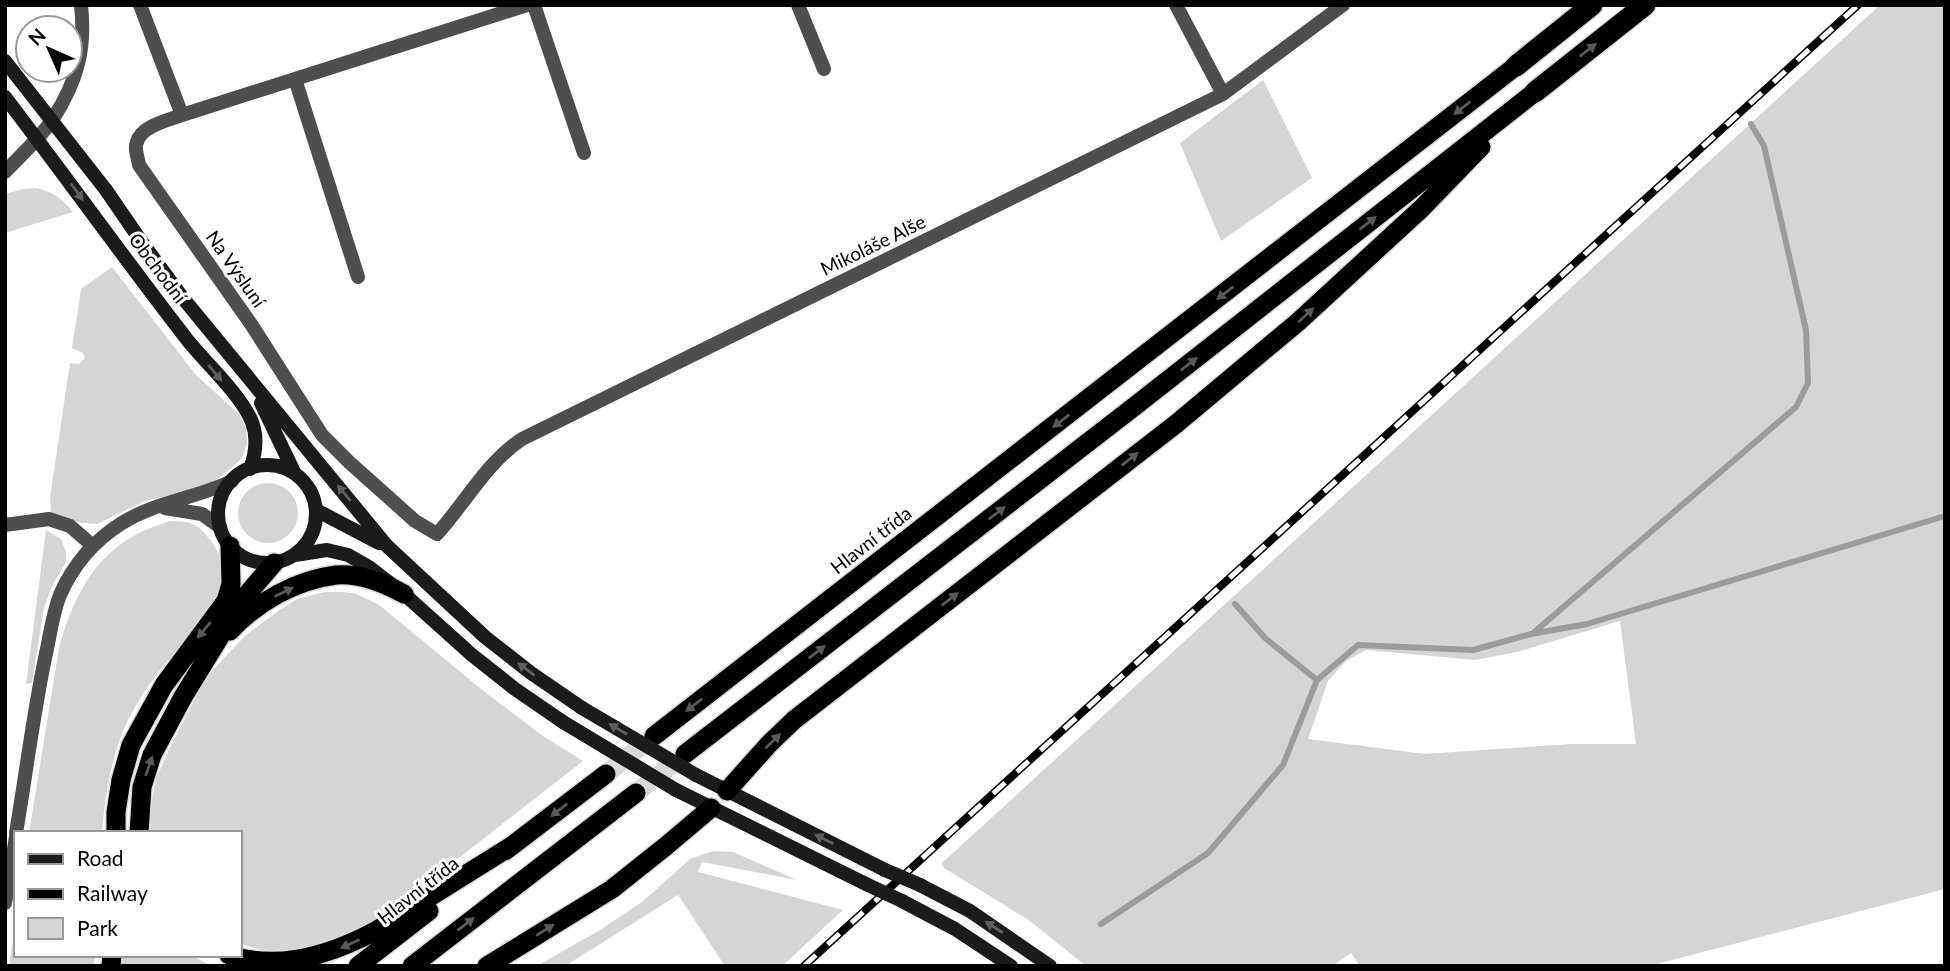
<svg xmlns="http://www.w3.org/2000/svg" width="1950" height="971" font-family="Lato,sans-serif">
<rect width="100%" height="100%" fill="#fff"/>
<path fill="#d5d5d5" fill-rule="evenodd" d="M1880 5H1945V889L1649 966H1360L1351 953 1332 966H1086L1030 921 944 868 942 863ZM1620 621 1636 744H1571L1425 754 1308 739 1328 681 1346 661 1366 650 1475 660 1517 652Z
M1263 80 1312 178 1221 241 1180 143Z
M35 188C52 191 63 199 73 212L5 233V194L23 189Z
M112 267 196 375 239 414 246 428 247 443 242 458 235 465 212 483 200 488 145 501 97 524 82 523 51 513 50 497 70 363 79 364 85 358 83 353 72 348 81 289Z
M238 513a30 30 0 1 1 60 0a30 30 0 1 1-60 0Z
M170 521C192 521 198 524 211 541 247 589 193 631 165 664 151 681 139 699 129 718 112 752 105 795 102 833H29L59 648C72 600 93 556 139 533 148 528 160 525 170 521Z
M46 530 61 539 66 552V562L53 584 44 608 32 683 26 684Z
M325 592H344L356 594 378 604 486 693 543 736 583 761 401 903 367 925 313 949 282 952 262 950 240 944V833H150L152 799 156 779 169 749 207 676 246 635 281 609 297 599Z
M713 851 733 852 797 880 702 862 698 872 843 910 782 966H725L678 895 565 966H537L600 930 642 902 690 859Z
M16 922V955H95L94 966H9Z
M123 955H191L211 966H122Z"/>
<g fill="none" stroke-linecap="round" stroke-linejoin="round">
<path stroke="#9c9c9c" stroke-width="6" d="M1235 604 1265 638 1317 680
M1532 634 1796 407 1808 383 1806 330 1764 146 1751 124
M1101 924 1208 853 1283 765 1317 680 1358 645 1473 650 1531 634 1587 624 1945 516"/>
<path stroke="#d9d9d9" stroke-width="19" stroke-dasharray="19 10" stroke-linecap="butt" d="M606 774 654 736
M636 793 685 754"/>
<g stroke="#dbdbdb" stroke-width="22">
<path id="trunk" d="M230 631C257 602 296 580 336 575 359 573 384 583 404 594
M654 736 1516 66
M685 754 1135 406 1535 92
M727 791 769 744 794 720 1176 424 1298 322 1422 208 1481 147
M116 833V812L121 780 131 745 164 685 226 601 231 584 230 546
M139 833 142 787 152 755 183 697 243 599 274 563
M505 851 606 774
M229 955C280 971 331 955 377 930L513 845
M111 966 112 955
M358 966 429 911
M412 966 636 793
M487 966 612 889 666 846 711 808"/>
</g>
<g stroke="#dbdbdb" stroke-width="24">
<path id="motorway" d="M1516 66 1592 5
M1535 92 1645 5"/>
</g>
<path stroke="#4e4e4e" stroke-width="14" d="M140 5 182 115
M527 5 182 115C169 120 141 126 137 142 134 148 138 158 139 165L251 324 322 435 349 462 415 521 437 534C466 502 486 463 522 439L1223 94 1343 5
M534 5 584 153
M798 5 824 69
M1176 5 1223 94
M295 79 358 277
M5 172C20 156 41 137 53 119 77 81 86 50 81 5
M165 508 202 514 220 527
M5 525 49 519 70 526 93 546
M16 833C26 774 33 716 45 658 50 637 52 615 60 595 73 565 95 540 122 523 155 502 197 498 232 481
M5 903 16 837"/>
<path stroke="#1b1b1b" stroke-width="14" d="M5 61 106 190 141 241 182 297 387 546 485 637 531 673 582 708
M5 97C67 178 126 261 189 342 208 365 241 395 252 422 258 438 256 453 250 469
M261 403 295 474
M218 514a49 49 0 1 1 98 0a49 49 0 1 1-98 0Z
M316 510 379 543
M295 555 327 550 348 555 369 567 404 594 472 655 515 689 563 722
M696 775 885 870
M676 790 868 885
M920 885 970 911 1050 966
M902 901 955 929 1011 966"/>
<use href="#trunk" stroke="#000" stroke-width="19"/>
<use href="#motorway" stroke="#000" stroke-width="21"/>
<g stroke="#000" stroke-width="8">
<path id="rail" d="M804 966 1858 5"/>
</g>
<use href="#rail" stroke="#fff" stroke-width="5" stroke-dasharray="16" stroke-linecap="butt"/>
<path stroke="#1b1b1b" stroke-width="14" d="M582 708 696 775
M563 722 676 790
M885 870 920 885
M868 885 902 901"/>
</g>
<defs><path id="oneway-solid" d="M-6-.8H1V-3.2L6.5 0L1 3.2V.8H-6Z" transform="scale(1.75)"/></defs>
<g fill="#595959">
<use href="#oneway-solid" transform="translate(1588 50) rotate(-38)"/>
<use href="#oneway-solid" transform="translate(1462 108) rotate(142)"/>
<use href="#oneway-solid" transform="translate(1368 223) rotate(-38)"/>
<use href="#oneway-solid" transform="translate(1225 293) rotate(142)"/>
<use href="#oneway-solid" transform="translate(1306 315) rotate(-43)"/>
<use href="#oneway-solid" transform="translate(1189 364) rotate(-38)"/>
<use href="#oneway-solid" transform="translate(1061 421) rotate(142)"/>
<use href="#oneway-solid" transform="translate(1130 459) rotate(-38)"/>
<use href="#oneway-solid" transform="translate(997 513) rotate(-38)"/>
<use href="#oneway-solid" transform="translate(284 592) rotate(-26)"/>
<use href="#oneway-solid" transform="translate(950 599) rotate(-38)"/>
<use href="#oneway-solid" transform="translate(204 630) rotate(130)"/>
<use href="#oneway-solid" transform="translate(817 652) rotate(-38)"/>
<use href="#oneway-solid" transform="translate(694 705) rotate(142)"/>
<use href="#oneway-solid" transform="translate(773 741) rotate(-44)"/>
<use href="#oneway-solid" transform="translate(149 766) rotate(-71)"/>
<use href="#oneway-solid" transform="translate(559 810) rotate(142)"/>
<use href="#oneway-solid" transform="translate(466 924) rotate(-38)"/>
<use href="#oneway-solid" transform="translate(545 930) rotate(-32)"/>
<use href="#oneway-solid" transform="translate(350 944) rotate(155)"/>
</g>
<g fill="#5f5f5f">
<use href="#oneway-solid" transform="translate(77 192) rotate(54)"/>
<use href="#oneway-solid" transform="translate(215 373) rotate(50)"/>
<use href="#oneway-solid" transform="translate(344 493) rotate(-129)"/>
<use href="#oneway-solid" transform="translate(526 669) rotate(-143)"/>
<use href="#oneway-solid" transform="translate(618 729) rotate(-150)"/>
<use href="#oneway-solid" transform="translate(824 839) rotate(-153)"/>
<use href="#oneway-solid" transform="translate(994 927) rotate(-147)"/>
</g>
<g text-anchor="middle" stroke-width="6" stroke-linejoin="round" paint-order="stroke">
<g font-size="19" fill="#000" stroke="#fff">
<text transform="translate(873 245) rotate(-26)" y="7">Mikoláše Alše</text>
<text transform="translate(158 268) rotate(53)" y="7">Obchodní</text>
<text transform="translate(236 269) rotate(55)" y="7">Na Výsluní</text>
<text transform="translate(871 540) rotate(-38)" y="7">Hlavní třída</text>
<text transform="translate(418 890) rotate(-38)" y="7">Hlavní třída</text>
</g>
</g>
<rect width="1950" height="971" fill="none" stroke="#000000" stroke-width="14"/>
<rect x="14" y="831" width="228" height="126" fill="#ffffff" stroke="#999999" stroke-width="2"/>
<rect x="28" y="854" width="35" height="10" fill="#1b1b1b" stroke="#999999" stroke-width="2"/>
<text x="77" y="866" font-size="21" fill="#000000">Road</text>
<rect x="28" y="889" width="35" height="10" fill="#000000" stroke="#999999" stroke-width="2"/>
<text x="77" y="901" font-size="21" fill="#000000">Railway</text>
<rect x="28" y="918" width="35" height="21" fill="#d5d5d5" stroke="#999999" stroke-width="2"/>
<text x="77" y="936" font-size="21" fill="#000000">Park</text>
<g transform="translate(49 49) rotate(315)"><circle r="33" fill="#ffffff" stroke="#999999" stroke-width="2"/>
<path d="M0-5L12 26L0 18L-12 26Z" fill="#000000"/>
<text y="-10" font-size="19" font-weight="bold" text-anchor="middle" fill="#000000">N</text>
</g>
</svg>
